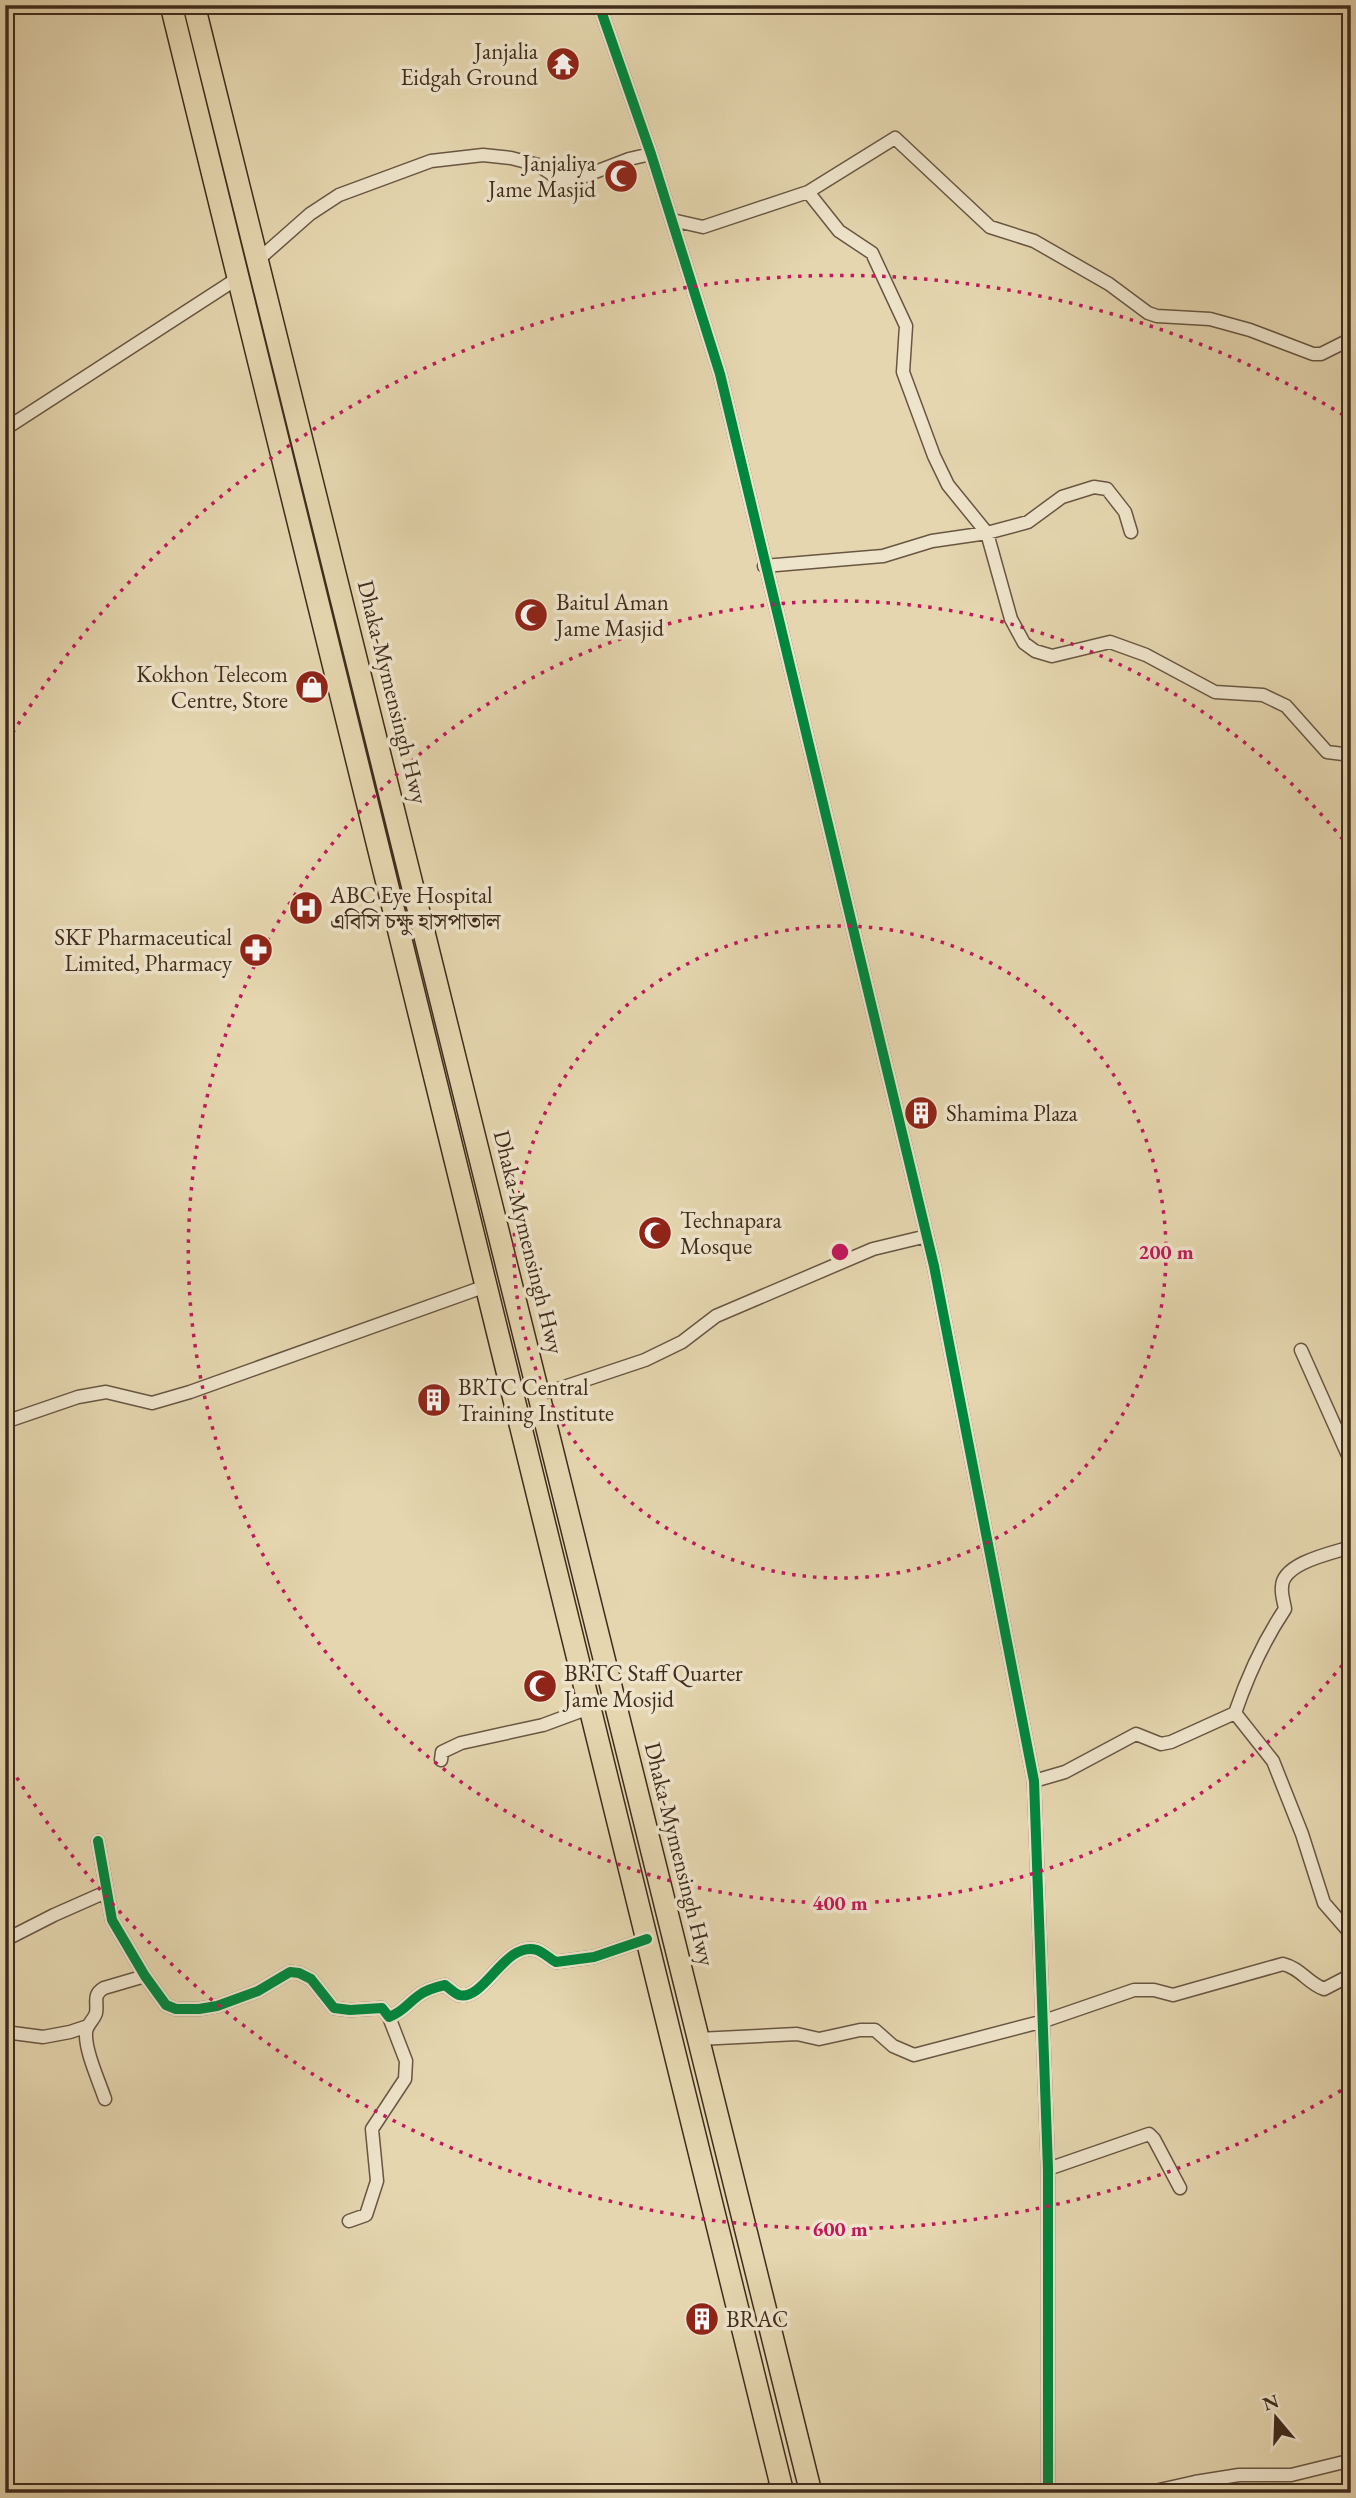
<svg xmlns="http://www.w3.org/2000/svg" width="1356" height="2498" font-family="'EB Garamond','Noto Serif Bengali',serif">
<rect width="100%" height="100%" fill="#e5d6af"/>
<filter id="stains"><feTurbulence type="fractalNoise" baseFrequency=".00286" numOctaves="4"/><feColorMatrix values="0 0 0 0 .2 0 0 0 0 .09 0 0 0 0 .02 0 0 0 .5 -.17"/></filter>
<radialGradient id="worn" r=".72"><stop offset=".6" stop-color="#630" stop-opacity="0"/><stop offset="1" stop-color="#630" stop-opacity=".3"/></radialGradient>
<g fill="none" stroke-linecap="round" stroke-linejoin="round">
<g stroke="#695642" stroke-width="15">
<path id="minor" d="M599 5 651 154 720 374 934 1266 1034 1781 1048 2169V2493
M808 192 895 138 990 227 1034 241 1109 284 1148 313 1157 316 1210 319 1250 330 1313 354H1321L1351 339
M672 220 703 227 808 192 839 231 872 253 906 326 903 372 934 456 948 485 987 533 1011 619 1024 643 1035 651 1052 656 1110 642 1146 655 1215 692 1263 695 1286 706 1327 752 1351 755
M259 259 310 214 339 195 431 161 483 155 511 158 538 165 559 179H577L629 159 651 154
M5 429 238 278
M764 566 883 556 932 541 987 533 1028 522 1062 497 1094 487 1107 489 1125 512 1131 532
M1301 1350 1351 1462
M540 1395 645 1360 682 1342 716 1316 873 1249 927 1236
M5 1422 78 1397 106 1392 152 1403 190 1392 486 1286
M1351 1547C1332 1553 1282 1563 1282 1587 1281 1594 1284 1602 1285 1609 1263 1642 1248 1675 1235 1713L1273 1761 1302 1834 1324 1903 1351 1934
M441 1760 442 1752 461 1743 543 1725 589 1708
M1034 1781 1065 1772 1136 1734 1161 1744 1171 1742 1235 1713
M98 1841 112 1920 145 1976 166 2005 176 2009H199L217 2006 258 1991 290 1972 299 1973 311 1979 334 2008 350 2010 382 2008 389 2017C403 2012 407 2004 418 1996 425 1990 436 1987 445 1985 449 1988 454 1993 459 1995 484 2002 505 1940 537 1950 543 1952 550 1959 556 1962L594 1957 647 1939
M5 1940 54 1915 106 1892
M5 2032 43 2037 70 2032 88 2026
M698 2039 797 2034 819 2039 860 2030H875L893 2046 914 2055 1044 2021 1134 1990H1154L1173 1995 1283 1964C1302 1969 1306 1982 1324 1989L1351 1975
M105 2099C99 2081 85 2051 86 2033 86 2025 94 2020 96 2013 98 2002 92 1995 104 1988L145 1976
M1048 2169 1149 2134 1154 2139 1180 2188
M349 2221 366 2215 377 2181 372 2129 405 2079 406 2061 389 2017
M765 2493 780 2484
M1146 2493 1195 2482 1239 2475H1291L1344 2462 1351 2463"/>
</g>
<g stroke="#402c1d" stroke-width="24">
<path id="trunk" d="M171 5 783 2493
M194 5 811 2493"/>
</g>
<use href="#minor" stroke="#eee4cb" stroke-width="12"/>
<use href="#trunk" stroke="#e5d6af" stroke-width="21"/>
<g stroke="#eee4cb" stroke-width="15">
<path id="cycleway" d="M599 5 651 154 720 374 934 1266 1034 1781 1048 2169V2493
M98 1841 112 1920 145 1976 166 2005 176 2009H199L217 2006 258 1991 290 1972 299 1973 311 1979 334 2008 350 2010 382 2008 389 2017C403 2012 407 2004 418 1996 425 1990 436 1987 445 1985 449 1988 454 1993 459 1995 484 2002 505 1940 537 1950 543 1952 550 1959 556 1962L594 1957 647 1939"/>
</g>
<use href="#cycleway" stroke="#00873e" stroke-width="10"/>
</g>
<g fill="none" stroke="#c2185b" stroke-width="3.5" stroke-dasharray="3.5 7">
<circle cx="840" cy="1252" r="326"/>
<path d="M1349 1657A651 651 0 1 1 1349 847"/>
<path d="M1350 2085A977 977 0 0 1 7 1762M7 742A977 977 0 0 1 1350 419"/>
</g>
<defs>
<g id="temple-disc" transform="scale(1.75)"><circle r="9.5" fill="#8f2418" stroke="#eee4cb"/><path d="M0-6L5-2H3V0L6.5 2.5H4V6H1.5V3h-3V6H-4V2.5H-6.5L-3 0V-2H-5Z" fill="#fff"/></g>
<g id="mosque-disc" transform="scale(1.75)"><circle r="9.5" fill="#8f2418" stroke="#eee4cb"/><path d="M3.5-4.9A6 6 0 1 0 3.5 4.9A5 5 0 1 1 3.5-4.9Z" fill="#fff"/></g>
<g id="shop-disc" transform="scale(1.75)"><circle r="9.5" fill="#8f2418" stroke="#eee4cb"/><path d="M-5-2.5h2.3a2.7 3.5 0 0 1 5.4 0H5L5.5 6h-11ZM-1.5-2.5h3a1.5 2.3 0 0 0-3 0Z" fill="#fff"/></g>
<g id="hospital-disc" transform="scale(1.75)"><circle r="9.5" fill="#8f2418" stroke="#eee4cb"/><path d="M-5-5h3v3.5h4V-5h3V5h-3V1.5h-4V5h-3Z" fill="#fff"/></g>
<g id="pharmacy-disc" transform="scale(1.75)"><circle r="9.5" fill="#8f2418" stroke="#eee4cb"/><path d="M-2-6h4v4h4v4h-4v4h-4v-4h-4v-4h4Z" fill="#fff"/></g>
<g id="building-disc" transform="scale(1.75)"><circle r="9.5" fill="#8f2418" stroke="#eee4cb"/><path d="M-4-6H4V6H1V3H-1V6H-4ZM-2.5-4.3h1.7v1.8h-1.7ZM.8-4.3h1.7v1.8H.8ZM-2.5-1h1.7V.8h-1.7ZM.8-1h1.7V.8H.8Z" fill="#fff"/></g>
</defs>
<g fill-rule="evenodd">
<use href="#temple-disc" x="563" y="64"/>
<use href="#mosque-disc" x="621" y="176"/>
<use href="#mosque-disc" x="531" y="615"/>
<use href="#shop-disc" x="312" y="687"/>
<use href="#hospital-disc" x="306" y="908"/>
<use href="#pharmacy-disc" x="256" y="950"/>
<use href="#building-disc" x="921" y="1113"/>
<use href="#mosque-disc" x="655" y="1233"/>
<use href="#building-disc" x="434" y="1400"/>
<use href="#mosque-disc" x="540" y="1686"/>
<use href="#building-disc" x="702" y="2319"/>
</g>
<g text-anchor="middle" stroke-width="7" stroke-linejoin="round" paint-order="stroke">
<g font-size="23" fill="#402c1d" stroke="#eee4cb" text-anchor="start">
<text x="538" y="59" text-anchor="end">Janjalia<tspan x="538" dy="26">Eidgah Ground</tspan></text>
<text x="596" y="171" text-anchor="end">Janjaliya<tspan x="596" dy="26">Jame Masjid</tspan></text>
<text x="556" y="610">Baitul Aman<tspan x="556" dy="26">Jame Masjid</tspan></text>
<text x="288" y="682" text-anchor="end">Kokhon Telecom<tspan x="288" dy="26">Centre, Store</tspan></text>
<text x="330" y="903">ABC Eye Hospital<tspan x="330" dy="26">এবিসি চক্ষু হাসপাতাল</tspan></text>
<text x="232" y="945" text-anchor="end">SKF Pharmaceutical<tspan x="232" dy="26">Limited, Pharmacy</tspan></text>
<text x="946" y="1121">Shamima Plaza</text>
<text x="680" y="1228">Technapara<tspan x="680" dy="26">Mosque</tspan></text>
<text x="458" y="1395">BRTC Central<tspan x="458" dy="26">Training Institute</tspan></text>
<text x="564" y="1681">BRTC Staff Quarter<tspan x="564" dy="26">Jame Mosjid</tspan></text>
<text x="726" y="2327">BRAC</text>
</g>
<g font-size="23" fill="#402c1d" stroke="#eee4cb">
<text transform="translate(393 692) rotate(76)" y="8">Dhaka-Mymensingh Hwy</text>
<text transform="translate(529 1242) rotate(76)" y="8">Dhaka-Mymensingh Hwy</text>
<text transform="translate(680 1854) rotate(76)" y="8">Dhaka-Mymensingh Hwy</text>
</g>
</g>
<circle cx="840" cy="1252" r="10" fill="#c2185b" stroke="#eee4cb" stroke-width="3.5"/>
<g font-size="21" text-anchor="middle" font-weight="bold" fill="#c2185b" stroke="#eee4cb" stroke-width="7" stroke-linejoin="round" paint-order="stroke">
<text x="1166" y="1259">200 m</text>
<text x="840" y="1910">400 m</text>
<text x="840" y="2236">600 m</text>
</g>
<rect width="1356" height="2498" fill="none" stroke="#e5d6af" stroke-width="28"/>
<rect x="7" y="7" width="1342" height="2484" fill="none" stroke="#402c1d" stroke-width="3.5"/>
<rect x="14" y="14" width="1328" height="2470" fill="none" stroke="#402c1d" stroke-width="2"/>
<g transform="translate(1276 2418) rotate(341)" stroke="#eee4cb" stroke-width="5" paint-order="stroke">
<path d="M0-5L12 26L0 18L-12 26Z" fill="#402c1d"/>
<text y="-10" font-size="19" font-weight="bold" text-anchor="middle" fill="#402c1d">N</text>
</g>
<rect width="100%" height="100%" filter="url(#stains)"/>
<rect width="100%" height="100%" fill="url(#worn)"/>
</svg>
